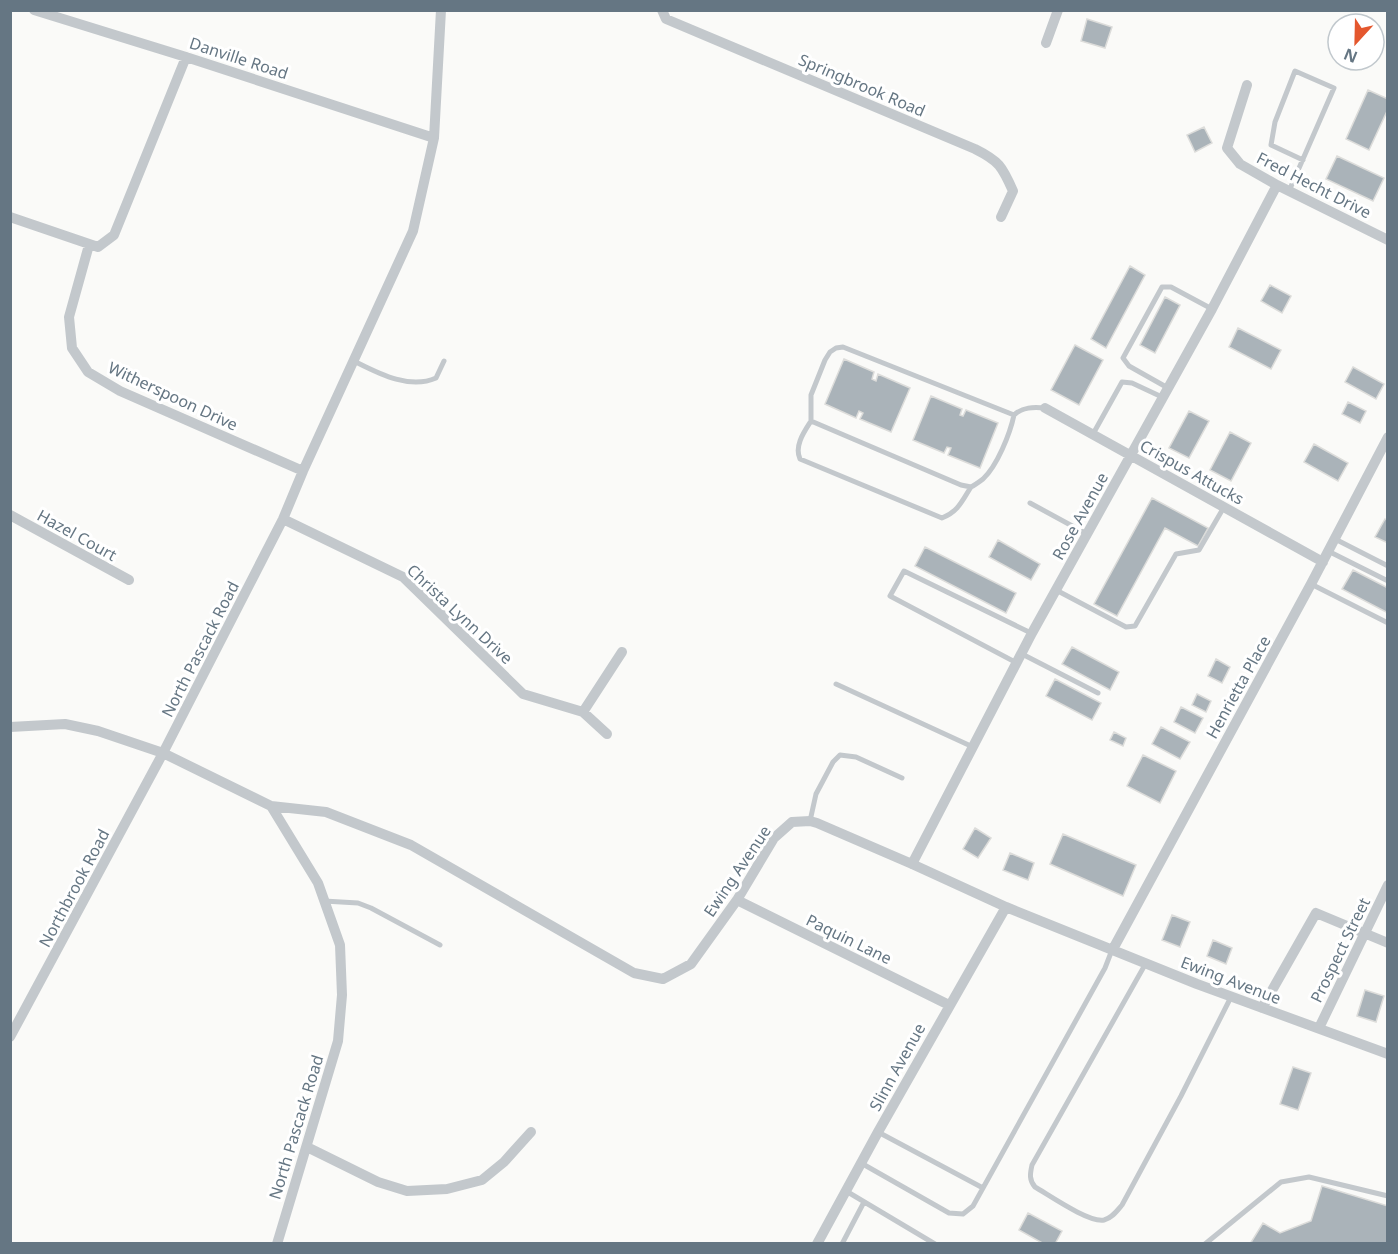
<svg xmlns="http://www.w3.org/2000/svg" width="1398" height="1254" font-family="'Noto Sans',sans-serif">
<rect width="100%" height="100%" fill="#fafaf8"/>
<path fill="#aab3b9" stroke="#dcdcda" stroke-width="1.5" d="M1087 19 1112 27 1105 48 1081 41Z
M1368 90 1388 99V109L1369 150 1346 139Z
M1204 127 1212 143 1195 152 1187 135Z
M1337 156 1384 178 1373 201 1326 179Z
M1130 266 1145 275 1106 348 1091 339Z
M1270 285 1291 296 1282 313 1261 301Z
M1165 297 1180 305 1155 353 1140 345Z
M1238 328 1281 350 1271 369 1229 347Z
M1075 345 1103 360 1079 405 1051 390Z
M844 359 874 372 872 379 876 381 878 374 910 388 891 432 860 419 863 413 859 411 856 418 825 404Z
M1353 367 1384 384 1376 399 1345 382Z
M931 396 962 409 960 415 963 416 966 410 998 423 980 468 948 455 951 448 947 447 944 453 913 440Z
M1348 402 1366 411 1360 423 1342 414Z
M1189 411 1209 421 1189 458 1169 448Z
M1230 432 1251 443 1231 481 1210 470Z
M1314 444 1348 463 1338 481 1304 462Z
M1152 498 1208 528 1198 546 1165 528 1117 616 1094 604Z
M1385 519 1388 521V543L1375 537Z
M998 540 1040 564 1031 580 989 557Z
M925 547 1016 593 1006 613 915 566Z
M1353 570 1388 588V613L1342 589Z
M1072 647 1119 672 1110 690 1062 664Z
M1216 659 1230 667 1222 683 1208 676Z
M1055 679 1101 703 1092 720 1046 696Z
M1197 694 1211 701 1206 712 1192 705Z
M1181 707 1203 718 1195 733 1174 722Z
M1161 727 1190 742 1180 759 1152 744Z
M1114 732 1126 738 1123 746 1110 740Z
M1143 755 1176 771 1160 803 1127 786Z
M975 828 991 838 978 858 963 849Z
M1063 834 1136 865 1123 896 1050 864Z
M1010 853 1034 863 1028 880 1003 870Z
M1172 915 1190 922 1180 947 1162 940Z
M1213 940 1232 948 1226 964 1207 956Z
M1365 990 1384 996 1376 1022 1357 1016Z
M1293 1067 1311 1073 1298 1110 1280 1104Z
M1322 1186 1388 1206V1244H1250L1263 1223 1280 1233 1311 1221Z
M1028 1213 1062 1231 1055 1244H1044L1019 1230Z"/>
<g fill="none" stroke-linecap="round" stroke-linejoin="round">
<path stroke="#c3c8cc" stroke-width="5" d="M1289 191 1334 88 1295 71 1275 122 1271 145 1303 160
M354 361C378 373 409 390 436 378L444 361
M1168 388 1129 366 1123 358 1162 287H1171L1212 309
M1014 415C1010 434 997 466 983 479 979 482 975 485 971 487L961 485 811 421V395L825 360 830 352 836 348 843 347 1014 415C1023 407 1033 407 1045 408
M811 421C804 432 794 446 800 459L942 518C958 512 962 501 971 487
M1093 434 1122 382 1132 383 1162 397
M1030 503 1087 534
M1335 539 1388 566
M1328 551 1388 581
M1311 584 1388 623
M1056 590 1126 627 1135 626 1176 554 1199 550 1224 507
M1022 654 1098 693
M1017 663 890 596 904 571 1031 633
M836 684 973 747
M810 821 816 794 833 762 840 755 856 757 902 778
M324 901 358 903 371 908 440 945
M1146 963 1032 1165C1030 1174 1029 1180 1035 1187 1049 1195 1089 1223 1104 1220 1112 1218 1117 1211 1122 1205L1181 1096 1231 997
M878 1132 983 1188
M861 1163 949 1213 963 1214 973 1206 1105 968 1112 950
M846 1191 935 1244
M842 1244 864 1202
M1205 1244 1281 1182 1309 1177 1388 1196"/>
<path stroke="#c3c8cc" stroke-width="10" d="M34 10 186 57 434 138
M662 10 666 19 975 149C999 161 1002 166 1013 191L1001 217
M1046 43 1058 10
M1247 85 1227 148 1240 164 1277 185 1388 240
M10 217 98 247 114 235 186 57
M89 245 69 317 72 348 88 372 120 391 303 471
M1045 408 1323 562
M10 515 129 580
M283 519 403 577 523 694 583 712 607 734
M583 712 622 652
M10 727 65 724 98 731 163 753 271 806 318 883 340 945 342 995 338 1041 277 1244
M271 806 326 812 411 845 634 973 663 979 691 964 737 900 774 838 792 822 810 821 817 823 912 864 1006 907 1197 984 1388 1054
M912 864 1032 633 1212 309 1277 185
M737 900 949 1005
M1113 949 1311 584 1388 437
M1262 1008 1316 913 1388 943
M1319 1028 1388 885
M10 1037 163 753 283 519 303 471 413 231 434 138 441 10
M307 1147 378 1182 407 1191 447 1189 482 1180 504 1162 531 1132
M817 1244 878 1132 1006 907"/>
</g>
<g text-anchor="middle" stroke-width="6" stroke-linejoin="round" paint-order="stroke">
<g font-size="16" fill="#657683" stroke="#fff">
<text transform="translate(239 58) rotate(18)" y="6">Danville Road</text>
<text transform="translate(862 85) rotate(23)" y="6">Springbrook Road</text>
<text transform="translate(1314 185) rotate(27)" y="6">Fred Hecht Drive</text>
<text transform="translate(173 396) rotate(25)" y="6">Witherspoon Drive</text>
<text transform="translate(1192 472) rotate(29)" y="6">Crispus Attucks</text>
<text transform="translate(1080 516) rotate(-61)" y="6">Rose Avenue</text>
<text transform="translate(77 535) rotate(29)" y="6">Hazel Court</text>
<text transform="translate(460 614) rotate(43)" y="6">Christa Lynn Drive</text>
<text transform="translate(200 649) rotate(-63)" y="6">North Pascack Road</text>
<text transform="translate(1238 687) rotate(-61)" y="6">Henrietta Place</text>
<text transform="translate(737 871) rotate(-56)" y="6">Ewing Avenue</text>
<text transform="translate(74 888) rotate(-62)" y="6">Northbrook Road</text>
<text transform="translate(849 939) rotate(26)" y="6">Paquin Lane</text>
<text transform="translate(1340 950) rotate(-64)" y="6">Prospect Street</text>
<text transform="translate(1231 980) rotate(21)" y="6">Ewing Avenue</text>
<text transform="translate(897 1067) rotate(-61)" y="6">Slinn Avenue</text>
<text transform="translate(296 1127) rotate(-73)" y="6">North Pascack Road</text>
</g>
</g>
<rect width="1398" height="1254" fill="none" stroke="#657683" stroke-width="24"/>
<g transform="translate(1356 42) rotate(202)"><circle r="28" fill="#ffffff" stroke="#c1c8cd" stroke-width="1.5"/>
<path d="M0-4.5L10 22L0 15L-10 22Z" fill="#e4572e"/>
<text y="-9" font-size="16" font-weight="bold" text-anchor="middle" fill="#657683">N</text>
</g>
</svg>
